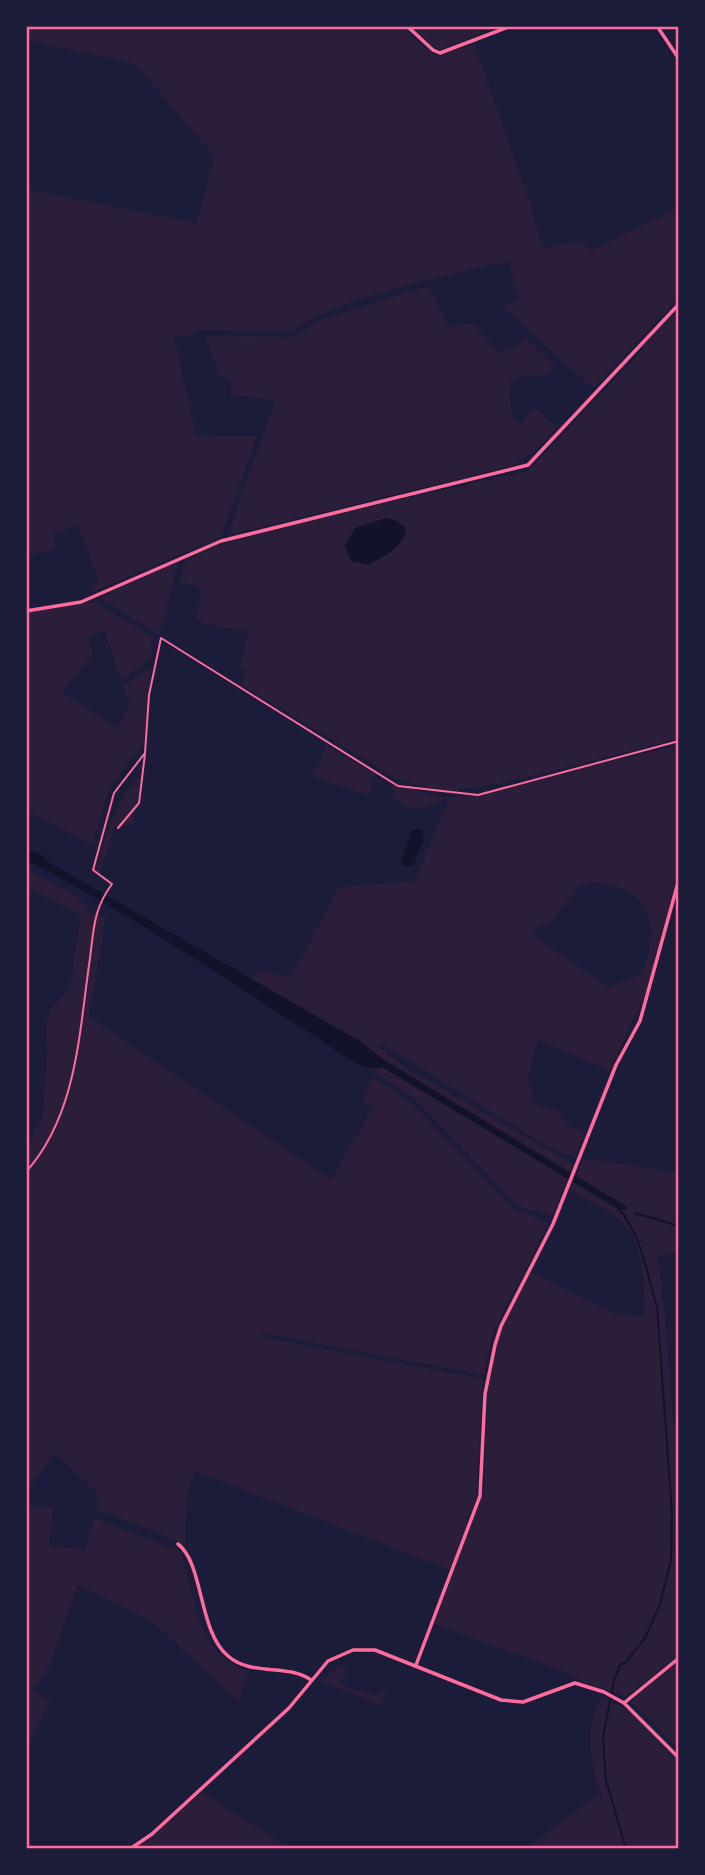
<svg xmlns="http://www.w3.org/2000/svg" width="705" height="1875" font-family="'Playfair Display',serif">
<rect width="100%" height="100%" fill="#1b1b3a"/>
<path fill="#2a1e3b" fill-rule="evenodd" d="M26 26H399L436 56 474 44 530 202 542 248 583 241 590 251 679 208V298L595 387H591L501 305 519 301 509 262 489 265C444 277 323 302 294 331L193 330V336H174L196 435 257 436 221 537 95 591 91 585 99 581 78 525 53 534 57 549 26 556V189L196 223 215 157 135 64 26 40Z
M407 26H474L484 33 438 50Z
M429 286 448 327 473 323 499 354 527 339 555 366 548 375H521L509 384 512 417 521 423 534 407 557 427 532 453 512 466 228 535 275 400 231 395V379L219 375 205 336 295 337 316 321Z
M679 308V739L499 784 442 792 397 779 241 685 245 672 239 667 249 632 205 624 196 618 202 588 179 581 186 560 220 545 331 515 528 471 642 351 644 344Z
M179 560 159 635 100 598Z
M95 602 152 636 151 659 121 681 105 632 87 636 93 654 62 692 116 728 130 706 123 685 151 667 144 743 110 787 92 845 26 810V612Z
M326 745 375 773 368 795 313 777Z
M679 745V868L648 988 610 1071 538 1040 527 1080 533 1089 530 1102 559 1111 567 1125 585 1132 575 1157 553 1150 380 1043 378 1046 405 1067 573 1164 570 1173 383 1060 358 1040 250 980 260 971 291 977 339 887 415 881 449 798C420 808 399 822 390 781L438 797 466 796ZM591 882C629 883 658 905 650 946 648 955 647 964 642 971 633 983 619 979 609 988L534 936 538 927 548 925 575 892V887Z
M141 776 133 825 115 826 98 878C94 857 121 789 141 776Z
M26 868 77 896 93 914 106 918 89 1017 331 1179 373 1108 362 1100 373 1077 407 1099 515 1209 549 1223 494 1331 483 1375 262 1333V1337L483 1379 477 1495 450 1570 195 1471 187 1495 185 1544 97 1509 100 1496 55 1453 26 1492V1151L43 1114 47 1053 46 1021 52 1007 70 988 81 915 26 887Z
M382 1067 568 1178 552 1216 518 1206 413 1097 375 1073V1069Z
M583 1158 679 1173V1252L657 1256C662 1277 661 1293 665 1313L673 1424 679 1421V1655L626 1697 583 1682 565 1672 434 1624 484 1488 488 1369 492 1348 530 1272 615 1314 645 1316C643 1285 646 1238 617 1218 603 1207 585 1199 569 1190L573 1181 618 1209 627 1207 576 1176Z
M26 1506 53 1507 49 1545 85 1550 95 1518 181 1552C195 1596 196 1655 249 1671L239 1701 150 1620 78 1585 49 1667 33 1690 51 1702 26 1747Z
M679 1660V1751L652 1720 630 1702Z
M340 1664 348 1672 339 1682 351 1689 377 1696 381 1689 386 1691 382 1705 321 1682Z
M602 1695 632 1714 679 1762V1849H526L598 1795 602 1797C589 1767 584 1723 602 1695Z
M202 1792 290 1849H134Z"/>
<path fill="#12122b" d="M386 518 395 520 406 528C406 545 382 558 368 565L351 561 345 546 355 528Z
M417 829 422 830 424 839 413 866H404L401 863 411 831Z
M26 845 29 851 41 854 48 862 358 1040 384 1060 627 1207 626 1210 618 1209 382 1067C365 1074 336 1050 321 1040 224 979 129 912 26 860Z"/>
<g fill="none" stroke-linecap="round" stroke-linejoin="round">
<path stroke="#12122b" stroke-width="2" d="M619 1209C643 1238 646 1272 657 1307L672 1513 671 1561 659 1607 645 1638 626 1662 620 1665 614 1680 603 1737 606 1780 626 1849
M635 1213 679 1226"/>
<path stroke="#ff6b9d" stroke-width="2" d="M118 828 139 803 145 754
M26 1172C76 1116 79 1036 89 965 94 932 92 911 112 884L93 870 114 793 145 753 149 695 161 638 398 786 478 795 679 741"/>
<path stroke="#ff6b9d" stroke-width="3.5" d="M407 26 433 50 440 53 511 26
M657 26 679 59
M26 611 81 602 221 541 528 465 679 304
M178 1544C204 1564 198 1631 228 1656 252 1677 287 1663 311 1680
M416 1665 480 1496 485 1394 495 1345 501 1326 553 1224 616 1065 640 1021 679 879
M624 1703 679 1758"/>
<path stroke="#ff6b9d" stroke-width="3.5" d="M130 1849 152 1834 289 1708 328 1661 353 1650H375L501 1700 523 1702 575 1683 604 1692 624 1703 679 1658"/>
</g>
<rect width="705" height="1875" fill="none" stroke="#1b1b3a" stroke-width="56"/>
<rect x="28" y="28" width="649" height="1819" fill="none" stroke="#ff6b9d" stroke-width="2.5"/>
</svg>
